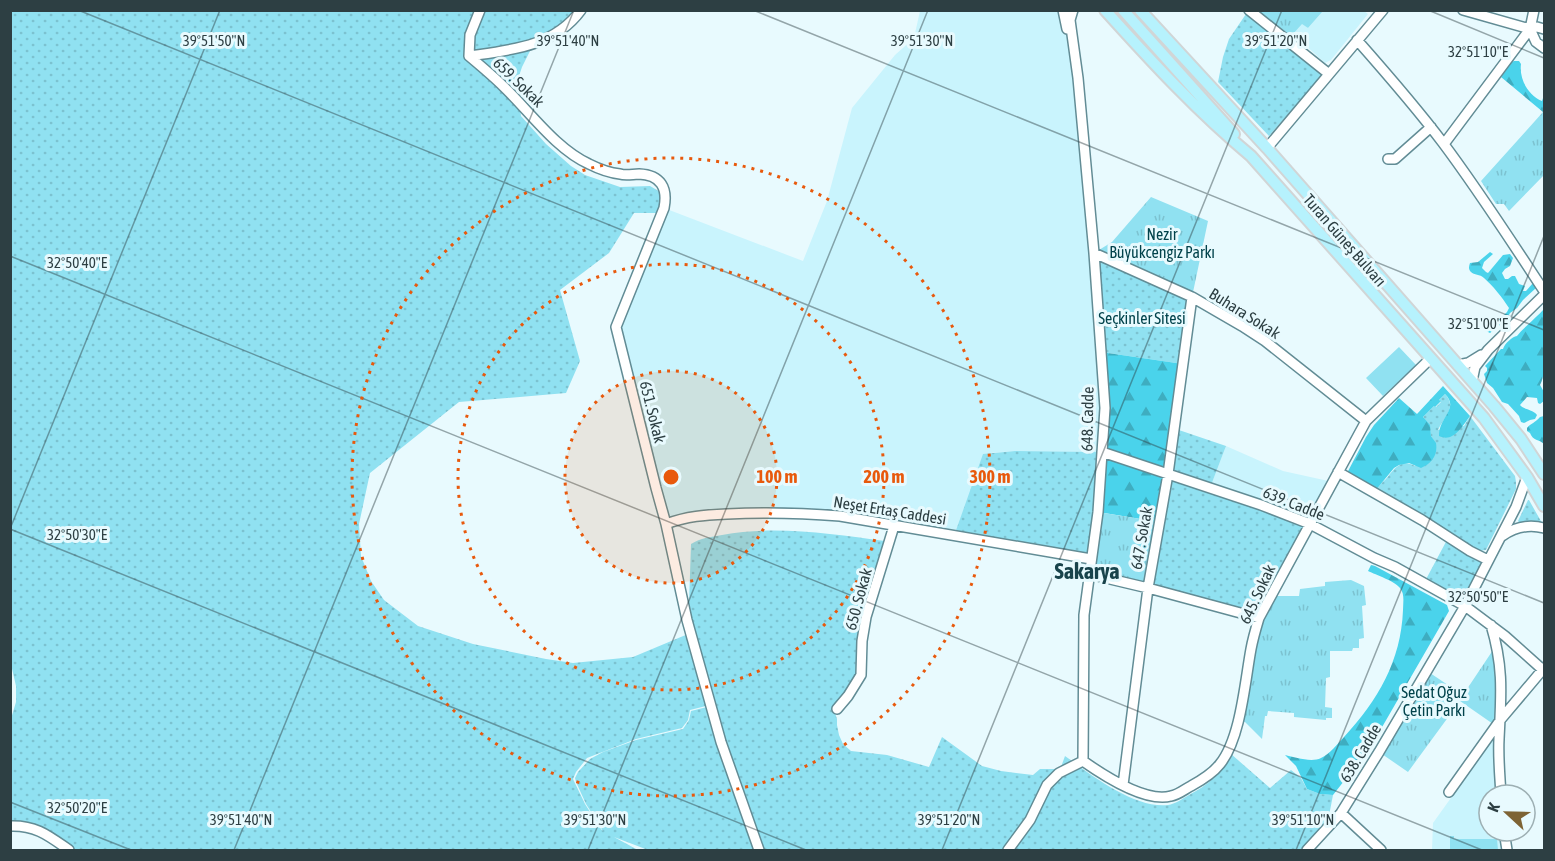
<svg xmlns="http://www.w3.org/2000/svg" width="1555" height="861" font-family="'Asap Condensed',sans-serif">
<defs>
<pattern id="grass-dots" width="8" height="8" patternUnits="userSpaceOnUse" patternTransform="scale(1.5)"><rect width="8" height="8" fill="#90e1f1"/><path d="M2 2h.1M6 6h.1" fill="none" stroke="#7cc2d0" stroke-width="1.8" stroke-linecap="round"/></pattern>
<pattern id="forest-firs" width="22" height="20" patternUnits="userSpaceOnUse" patternTransform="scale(1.5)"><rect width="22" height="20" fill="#4ad3eb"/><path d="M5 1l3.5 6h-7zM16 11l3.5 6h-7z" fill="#3eadc0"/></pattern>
<pattern id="park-tufts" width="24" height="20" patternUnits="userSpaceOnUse" patternTransform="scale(1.5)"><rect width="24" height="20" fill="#90e1f1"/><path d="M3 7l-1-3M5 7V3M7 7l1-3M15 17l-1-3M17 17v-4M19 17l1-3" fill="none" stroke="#7cc2d0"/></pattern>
</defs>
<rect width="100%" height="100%" fill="#e8fafe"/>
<path fill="#c9f4fd" d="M920 11H1063L1078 78 1094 253 1102 452 1015 451 990 453 954 536 894 526 777 512 666 524 616 327 664 208 803 261 827 201 852 108 895 55 914 38Z
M1323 11H1364L1368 14 1331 60 1325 63 1293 34 1302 23 1308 28Z
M1226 446 1283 471 1333 482 1310 524 1210 488Z
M1501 719V795H1489V831H1504L1507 850H1432L1433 823 1491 742 1493 730Z"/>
<path fill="url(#grass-dots)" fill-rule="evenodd" d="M11 10 575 11 570 21 535 41 522 67 517 82 521 116 546 144 571 166 585 175 620 187 650 186 662 193 661 213H634L609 253 560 290 580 361 566 393 459 402 370 473 359 524 361 556 371 581 384 600 418 626 473 644 546 659 573 663 633 657 688 634 691 544C701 538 710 537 722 535 775 525 832 534 885 541L860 669 845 700 835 713 837 719V725L839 735 843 744 851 751 887 755 929 767 942 737 982 766 1001 771 1033 775 1040 769H1056L1061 767 1065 756C1091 775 1135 809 1168 805 1175 804 1182 799 1189 795 1211 783 1219 775 1231 754L1270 788 1291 770 1301 778 1307 789 1320 794 1333 795 1328 821 1300 850H648L614 837 638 850H73L11 823 10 722 16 702V686L10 660ZM710 705 711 706 691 711 689 720 683 729 636 740 603 752 590 759 578 772 575 778 576 782 586 804 603 831 601 829 585 804 573 779 576 772 587 758 636 739 682 728 688 720 690 710Z
M1246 14 1322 75 1269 136 1218 82 1223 57 1229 39Z
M1094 253 1192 297 1183 364 1101 352Z
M1445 394C1457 407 1445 416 1438 430L1464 426 1470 416 1515 476 1516 482V489L1486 550 1478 551 1375 491C1378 486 1382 483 1386 479 1394 469 1401 458 1415 466L1434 441 1431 436 1430 429 1423 417 1434 406 1436 407 1441 402 1439 400Z
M1173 428 1226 446 1210 488 1310 524 1259 618 1148 588Z
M1015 451 1102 452 1091 559 954 536 983 454Z
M1528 500H1529L1542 523 1527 522 1520 523 1518 521Z
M1448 538 1488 560 1465 606 1424 583Z"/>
<path fill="url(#forest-firs)" d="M1514 61H1519L1521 64C1519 79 1528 95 1542 101L1544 95V109L1543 112 1501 77 1512 62Z
M1490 252 1493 254 1484 262 1482 268 1486 272 1488 273 1503 255 1510 254 1513 258 1510 266 1505 269 1502 273 1505 279H1508L1512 276H1515L1519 284 1525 286 1523 291H1526L1533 283 1536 284V288L1523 300 1517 308 1510 313 1507 319 1490 333 1486 331 1485 328C1487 323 1489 319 1494 317L1499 320 1507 312 1509 308C1502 297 1493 286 1484 278 1480 274 1474 275 1471 272 1468 269 1469 266 1470 263L1478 262Z
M1544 309C1545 326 1548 372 1540 385L1544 392V401L1540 404 1538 403 1537 398 1527 397 1520 405C1524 410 1533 409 1537 415L1535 419 1530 420 1524 423 1521 422 1519 416 1508 404 1502 402 1493 388 1487 383 1484 374 1487 371V368L1485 366 1501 349H1503C1505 343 1512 337 1517 336 1521 330 1537 317 1544 309Z
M1101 352 1183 364 1159 522 1098 512 1105 408Z
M1443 386 1470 416C1462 427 1453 443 1439 436 1438 418 1460 409 1445 394L1439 400 1441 401 1435 407 1434 406 1423 417 1430 425 1431 436 1436 443C1438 455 1432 463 1421 468L1409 463 1399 465 1394 468 1375 491 1346 475 1366 437 1374 425 1399 398 1417 414Z
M1544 416V444C1539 439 1533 441 1530 433L1527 431V428C1531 423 1535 423 1540 417Z
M1371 565 1375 566 1447 605 1449 611 1370 748 1333 795 1320 794 1307 789 1296 766 1285 755C1295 757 1311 763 1321 758 1330 754 1337 744 1344 737 1378 700 1401 661 1403 610 1403 603 1405 594 1400 588 1395 581 1376 575 1368 571Z"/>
<path fill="url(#park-tufts)" d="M1261 11V10L1323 11 1308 28 1302 24 1293 34 1290 35 1260 12Z
M1543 112 1544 114V175L1509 211 1504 204H1496L1481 181Z
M1151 197 1208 221 1192 297 1094 253 1112 242Z
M1098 512 1159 522 1148 588 1089 574Z
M1351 580 1364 586 1366 605 1362 606 1364 638 1359 639V648H1353L1352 651H1330V677L1326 678 1325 707 1332 708V718H1326V720L1294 717V713L1268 711 1267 716H1265L1262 739 1245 722 1238 721 1251 645 1270 596H1299L1300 589 1325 586V582Z
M1497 644 1500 661 1496 726 1460 701 1408 772 1379 752 1427 671 1463 695Z"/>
<path fill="#90e1f1" d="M1399 347 1416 365 1383 396 1366 378Z
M1450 836H1454V839H1497L1498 850H1450Z"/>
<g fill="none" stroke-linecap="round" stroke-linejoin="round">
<g stroke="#628c95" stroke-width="12">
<path id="minor" d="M1063 10 1067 29
M1073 10 1070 20 1078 78 1094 253 1105 408 1098 512 1084 615 1083 761
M1249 10 1329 74
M1463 10 1530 29 1537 27 1544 29
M1530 29 1536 42 1544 48
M1357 40C1387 74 1416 107 1443 143 1479 191 1511 241 1544 291
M469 56C481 66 493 76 504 87 530 112 556 149 589 164 599 169 610 173 620 174 626 176 633 174 639 174 661 175 668 188 664 208L616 327 656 488 666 524C687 516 705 515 727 514 765 512 802 513 840 516L1091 559
M469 56C511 50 554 47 581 10
M469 56 470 35 480 10
M1444 144 1530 29 1534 10
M1267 148 1383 10
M1388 159H1395L1431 127
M1094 253 1192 297 1242 326 1265 341 1366 421
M1458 365 1468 363 1481 355
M1472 381 1475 367 1488 350 1544 295
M1102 452 1261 505 1310 524 1374 558 1395 567 1465 606 1505 636 1543 670
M1338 472 1422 520 1470 551 1488 560
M666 524 687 620 721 742 759 850
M1502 536C1515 527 1529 524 1544 528
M1089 574 1148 588 1259 618
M1491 625C1504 668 1501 696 1499 739 1498 758 1500 777 1501 795
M837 709 848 696 861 675 862 641 866 617 894 526
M1083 761C1103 775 1145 803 1171 796 1178 795 1185 789 1191 786 1202 780 1213 773 1220 764 1241 738 1245 681 1251 649 1253 638 1256 628 1259 618L1366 421 1430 359
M1123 785 1148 588 1168 474 1192 297
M1449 792 1501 719 1544 668
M1341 813 1381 850
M10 826C36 825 49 836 69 850
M1504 831 1507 850
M1008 850 1030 820 1047 785 1059 773 1083 761
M1307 850 1341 813 1379 752 1465 606 1516 507 1527 477"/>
</g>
<g stroke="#d1d5d6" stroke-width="14">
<path id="major" d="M1105 10C1151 61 1198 112 1251 156L1484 418 1527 477 1544 506
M1123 10 1234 134
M1140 10 1267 148 1494 406 1521 439 1544 474"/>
</g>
<use href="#minor" stroke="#fff" stroke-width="9"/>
<use href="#major" stroke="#b6f2fd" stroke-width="10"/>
</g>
<path fill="none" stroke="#2d3f43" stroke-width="1.5" stroke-opacity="0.45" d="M78 10 1544 603M753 10 1544 330M1428 10 1544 58M10 256 1482 850M10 529 806 850M10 529 220 10M10 802 131 850M234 850 574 10M588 850 928 10M942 850 1282 10M1296 850 1544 236"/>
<circle cx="671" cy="477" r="106" fill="#e8590c" fill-opacity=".12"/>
<g fill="none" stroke="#e8590c" stroke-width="3" stroke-dasharray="3 6">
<circle cx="671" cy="477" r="106"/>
<circle cx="671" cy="477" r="213"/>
<circle cx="671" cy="477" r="319"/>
</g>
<g text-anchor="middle" stroke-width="6" stroke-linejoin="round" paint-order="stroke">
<g font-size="16" fill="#2d3f43" stroke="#e8fafe">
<text transform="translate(519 82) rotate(44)" y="6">659. Sokak</text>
<text transform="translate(1345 240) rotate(49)" y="6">Turan Güneş Bulvarı</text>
<text transform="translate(1245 313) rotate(32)" y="6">Buhara Sokak</text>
<text transform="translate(653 412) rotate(76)" y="6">651. Sokak</text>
<text transform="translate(1087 419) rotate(-89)" y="6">648. Cadde</text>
<text transform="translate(1294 503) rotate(22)" y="6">639. Cadde</text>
<text transform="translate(890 510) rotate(9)" y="6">Neşet Ertaş Caddesi</text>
<text transform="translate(1141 538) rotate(-80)" y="6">647. Sokak</text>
<text transform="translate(1257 594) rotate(-65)" y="6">645. Sokak</text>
<text transform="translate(858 599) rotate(-75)" y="6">650. Sokak</text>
<text transform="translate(1360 753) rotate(-59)" y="6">638. Cadde</text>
</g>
<g font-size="16" fill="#01424b" stroke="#e8fafe">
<text x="1162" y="240">Nezir<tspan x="1162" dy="18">Büyükcengiz Parkı</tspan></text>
<text x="1142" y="324">Seçkinler Sitesi</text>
<text x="1434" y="698">Sedat Oğuz<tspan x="1434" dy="18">Çetin Parkı</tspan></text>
</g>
<g font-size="22" font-weight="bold" fill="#18434b" stroke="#e8fafe">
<text x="1087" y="579">Sakarya</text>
</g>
</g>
<g font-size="15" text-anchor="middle" fill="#2d3f43" stroke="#e8fafe" stroke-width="6" stroke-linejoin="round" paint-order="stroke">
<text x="214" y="46">39°51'50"N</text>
<text x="568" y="46">39°51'40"N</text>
<text x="922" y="46">39°51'30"N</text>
<text x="1276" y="46">39°51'20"N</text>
<text x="1478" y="57">32°51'10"E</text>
<text x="77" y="268">32°50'40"E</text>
<text x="1478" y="329">32°51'00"E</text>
<text x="77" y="540">32°50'30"E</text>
<text x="1478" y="602">32°50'50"E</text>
<text x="77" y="813">32°50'20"E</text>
<text x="241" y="825">39°51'40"N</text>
<text x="595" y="825">39°51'30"N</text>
<text x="949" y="825">39°51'20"N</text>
<text x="1303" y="825">39°51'10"N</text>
</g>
<circle cx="671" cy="477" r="9" fill="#e8590c" stroke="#e8fafe" stroke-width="3"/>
<g font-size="18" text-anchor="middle" font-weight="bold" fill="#e8590c" stroke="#e8fafe" stroke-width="6" stroke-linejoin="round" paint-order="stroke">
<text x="777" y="483">100 m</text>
<text x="884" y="483">200 m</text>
<text x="990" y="483">300 m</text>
</g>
<rect width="1555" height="861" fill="none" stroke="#2d3f43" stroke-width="24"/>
<g transform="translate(1507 813) rotate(292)"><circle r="28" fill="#e8fafe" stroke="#9dafb3" stroke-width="1.5"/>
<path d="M0-4.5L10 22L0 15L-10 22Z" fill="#7d6334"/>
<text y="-9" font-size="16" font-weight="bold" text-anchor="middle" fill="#2d3f43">K</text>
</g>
</svg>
